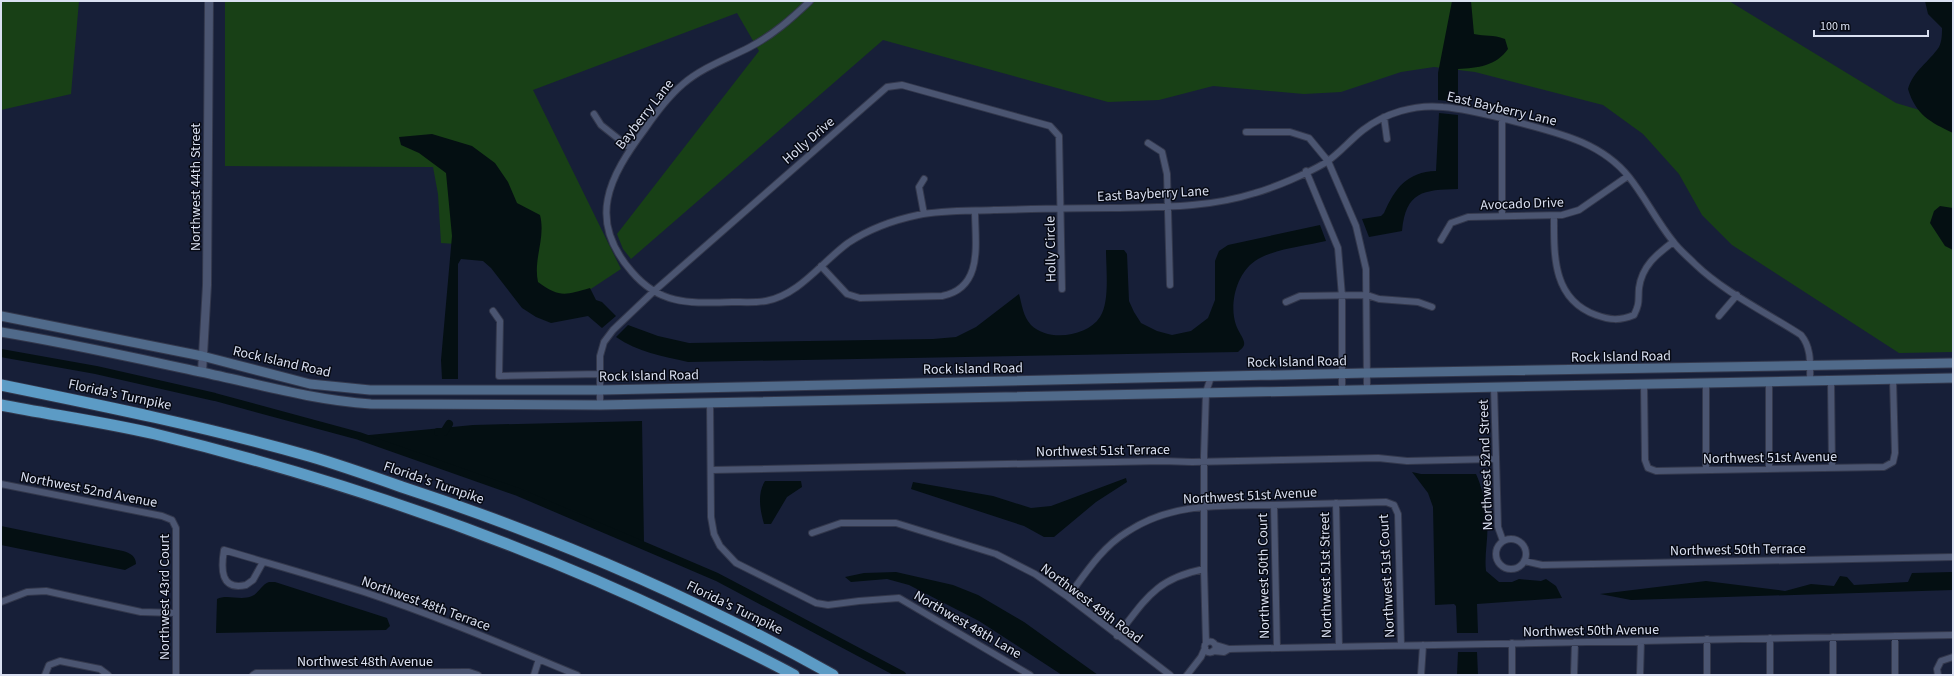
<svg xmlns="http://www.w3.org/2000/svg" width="1954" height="676" font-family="'Source Sans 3',sans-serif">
<rect width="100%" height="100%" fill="#171f38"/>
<path fill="#184016" d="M1 1H79L71 94 1 110Z
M225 1H1729L1896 103 1953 120V352L1899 353 1732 245 1702 215 1679 174 1643 134 1603 105 1475 72 1434 67 1401 72 1341 92 1304 94 1213 86 1159 100 1108 102 883 40 631 259 623 249 617 234 759 51 737 13 533 90 621 269 562 308 472 245 441 243 438 194 433 167 225 166Z"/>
<path fill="#040f12" d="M1452 1H1471L1474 34C1486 37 1492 34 1505 39L1508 49C1496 66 1478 68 1458 69V102L1438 100V73Z
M1925 1H1953V133C1930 122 1916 115 1908 89 1913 71 1929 62 1939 47 1942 41 1942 34 1942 28L1928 14Z
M1439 113 1458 115V189C1423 190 1406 191 1402 231L1369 237 1362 219 1381 216 1384 213C1395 188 1407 172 1436 171Z
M432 134 472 146 495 163 508 182 517 203 540 215C546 238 533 259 538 282 560 298 565 295 590 288L596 300 602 302 616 316 602 328 588 316 551 323 536 317 522 308 491 268 483 261 461 259 458 264V379H442L441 360 452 236 446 173 419 153 401 145 399 137Z
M1940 206 1953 208V250L1945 246 1930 223 1934 211Z
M1320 225 1326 241C1305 246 1272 249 1255 261 1236 274 1229 305 1236 325 1238 331 1243 337 1244 342 1245 347 1241 349 1238 352L688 362C662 356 638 352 616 337L628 325 658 336 689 343 933 339 956 337 976 327 1019 294C1022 305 1023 316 1031 325 1048 342 1087 337 1100 317 1110 302 1106 269 1106 250H1124L1127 254 1129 301 1134 312 1141 323 1157 331 1172 335 1191 331 1208 318 1215 300V261L1219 251 1228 245Z
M642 421 644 545 518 492 359 436 473 425Z
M1412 472 1421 474H1476C1482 487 1486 504 1487 519 1489 536 1484 554 1486 571L1499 582H1512L1519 579 1541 581 1546 579 1556 586 1562 598 1477 604 1478 633H1457L1456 606 1454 604 1435 605 1433 507 1428 493Z
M1126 478 1127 482 1096 502 1054 537H1044L1024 526 911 489 913 482 993 496 1031 508 1051 506Z
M765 481H801L802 487 787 497 771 524H764C760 510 757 494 765 481Z
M1 526 123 551C130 553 136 556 136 564L125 570 1 545Z
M896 572 953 585 978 595 1024 622 1098 675H1062L979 621 909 585 887 579 851 582 845 577 864 573Z
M1953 572V590L1631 600 1600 594 1706 581 1785 591 1811 584 1834 586 1840 576 1847 577 1854 585 1908 582 1912 573Z
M269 582H275L387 618 390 626 386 630 216 633 217 599C227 594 241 601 252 596 259 593 262 584 269 582Z
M1458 652H1477L1478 675H1457Z"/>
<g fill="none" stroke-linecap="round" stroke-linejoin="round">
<path stroke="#040f12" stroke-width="8" d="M1 353 96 370 215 397 359 436 518 492 717 577 902 675
M438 432H444L449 424"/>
<g stroke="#33384c" stroke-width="8">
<path id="minor" d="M810 1C791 19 773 35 750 47 727 59 703 67 683 84 669 96 656 113 645 129 609 177 586 220 632 272 661 306 691 303 732 302 743 302 755 303 766 301 799 295 822 262 848 243 869 229 894 220 918 215 943 210 969 211 994 210 1034 209 1073 208 1113 208 1161 207 1208 208 1255 193 1276 187 1306 174 1325 163 1339 154 1350 140 1363 130 1385 113 1415 104 1443 107 1468 109 1493 116 1517 122 1558 133 1601 142 1629 177 1645 197 1656 220 1672 240 1678 249 1687 256 1695 264 1724 292 1767 313 1801 335 1812 348 1810 365 1810 382
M594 114 601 125 630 148
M1384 117 1387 139
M1246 132H1290L1309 138 1328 161 1356 226 1366 269 1367 388
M1148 143 1162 152 1167 174 1170 285
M1306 171 1338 248 1342 296V389
M924 214 919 187 924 179
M1502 215V118
M1554 216C1554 255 1552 299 1596 315 1610 320 1619 321 1634 315 1640 303 1638 301 1639 288 1642 266 1656 255 1673 242
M1441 240 1451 223 1468 217 1562 215 1579 210 1628 176
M821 266 847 294 860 298 942 296C984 288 975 243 975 211
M1286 302 1300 296 1367 295 1379 299 1418 302 1432 307
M493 311 500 321 499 376 600 374
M1719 316 1737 295
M1831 381 1832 468
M1706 384V470
M1644 385 1645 460 1648 468 1656 471 1884 467 1893 462 1895 453 1893 380
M1494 387 1498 527 1503 541
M710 402 711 517 714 534 720 546 736 563 816 603 828 605 859 601 899 598 1030 675
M600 405V356L604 342 613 330 653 292 887 87 902 85 1050 126 1059 136 1062 289
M1769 469V382
M711 470 1162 461 1192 462 1378 458 1407 461 1495 459
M1 484 162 516 172 520 176 528V675
M1336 503 1339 646
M1274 505 1277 648
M812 533 841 523H896L996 554 1035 574 1068 597 1170 675
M1496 554a15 15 0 1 1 30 0a15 15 0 1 1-30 0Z
M1524 561 1542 565 1953 557
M263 562 253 580 246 585C220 591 221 568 224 550 271 564 318 577 364 592 437 616 507 646 577 675
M1068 597C1085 574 1102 547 1127 532 1172 502 1221 506 1273 505 1311 504 1348 503 1386 502L1394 505 1398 514 1401 645
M1 602 27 592 46 591 141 612 176 613
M1117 636C1146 599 1155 579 1204 569
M1895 636V675
M1833 637V675
M1770 638V675
M1707 639V675
M1204.5 647a5.5 5.5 0 1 1 11 0a5.5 5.5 0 1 1-11 0Z
M1206 643 1204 569V455L1206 392 1211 377
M1216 645 1229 649
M1213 651 1224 652 1229 649 1277 648 1953 635
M45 675 49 665 60 661 100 669 108 675
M253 675 256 673 469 672 478 675
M534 675 539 659
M1187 675 1201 657 1205 648
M1421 675 1423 645
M1512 675V643
M1574 675 1575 642
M1640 675 1641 641
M1938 675 1937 669 1941 661 1953 657"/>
</g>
<g stroke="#33384c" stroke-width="10">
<path id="tertiary" d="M202 372 207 285 209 1"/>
</g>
<g stroke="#33384c" stroke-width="11">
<path id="secondary" d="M1 316 202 356 310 384 370 390H601L1367 373 1953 363
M1 332C68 343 135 358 201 372 258 384 312 400 371 404L600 405 1953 378"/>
</g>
<g stroke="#33384c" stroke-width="13">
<path id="motorway" d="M1 385C104 406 207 427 309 456 340 465 371 476 402 487 551 536 696 598 833 675
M1 405C52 415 104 422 155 434 336 478 513 539 681 619 719 637 757 655 794 675"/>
</g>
<use href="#minor" stroke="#4b5571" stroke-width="6"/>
<use href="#tertiary" stroke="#4b5571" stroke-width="8"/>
<use href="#secondary" stroke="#506a8a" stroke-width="9"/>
<use href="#motorway" stroke="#5c9bc5" stroke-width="11"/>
</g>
<g text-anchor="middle" stroke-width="3" stroke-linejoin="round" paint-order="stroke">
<g font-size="14" fill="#dae0f1" stroke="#070a14">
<text transform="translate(1502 108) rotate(13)" y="5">East Bayberry Lane</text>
<text transform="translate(644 114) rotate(-52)" y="5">Bayberry Lane</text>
<text transform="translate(808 140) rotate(-41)" y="5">Holly Drive</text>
<text transform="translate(195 187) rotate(-90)" y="5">Northwest 44th Street</text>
<text transform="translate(1153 193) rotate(-3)" y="5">East Bayberry Lane</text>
<text transform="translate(1522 203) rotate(-2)" y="5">Avocado Drive</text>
<text transform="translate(1050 249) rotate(-91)" y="5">Holly Circle</text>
<text transform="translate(1621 356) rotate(-1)" y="5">Rock Island Road</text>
<text transform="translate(282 361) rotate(13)" y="5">Rock Island Road</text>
<text transform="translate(1297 361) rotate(-1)" y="5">Rock Island Road</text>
<text transform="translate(973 368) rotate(-1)" y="5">Rock Island Road</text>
<text transform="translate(649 375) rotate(-1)" y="5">Rock Island Road</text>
<text transform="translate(120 394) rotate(12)" y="5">Florida's Turnpike</text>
<text transform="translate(1103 450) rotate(-1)" y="5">Northwest 51st Terrace</text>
<text transform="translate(1770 457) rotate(-1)" y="5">Northwest 51st Avenue</text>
<text transform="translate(1485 465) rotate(-92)" y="5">Northwest 52nd Street</text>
<text transform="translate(434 482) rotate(19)" y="5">Florida's Turnpike</text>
<text transform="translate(89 489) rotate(11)" y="5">Northwest 52nd Avenue</text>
<text transform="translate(1250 495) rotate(-3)" y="5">Northwest 51st Avenue</text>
<text transform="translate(1738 549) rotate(-1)" y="5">Northwest 50th Terrace</text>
<text transform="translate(1325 575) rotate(-91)" y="5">Northwest 51st Street</text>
<text transform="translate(1263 576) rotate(-91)" y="5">Northwest 50th Court</text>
<text transform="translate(1386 576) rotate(-93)" y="5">Northwest 51st Court</text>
<text transform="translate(164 597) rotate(-90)" y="5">Northwest 43rd Court</text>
<text transform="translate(426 603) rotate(20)" y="5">Northwest 48th Terrace</text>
<text transform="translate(1092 603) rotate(37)" y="5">Northwest 49th Road</text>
<text transform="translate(735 607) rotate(26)" y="5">Florida's Turnpike</text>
<text transform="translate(968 624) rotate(30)" y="5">Northwest 48th Lane</text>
<text transform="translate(1591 630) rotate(-1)" y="5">Northwest 50th Avenue</text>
<text x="365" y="666">Northwest 48th Avenue</text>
</g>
</g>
<rect width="1954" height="676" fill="none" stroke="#dae0f1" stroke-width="4"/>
<path d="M1814 30v6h114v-6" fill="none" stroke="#dae0f1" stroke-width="2"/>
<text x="1820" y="30" font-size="12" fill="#dae0f1" stroke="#070a14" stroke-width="3" paint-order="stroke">100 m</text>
</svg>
